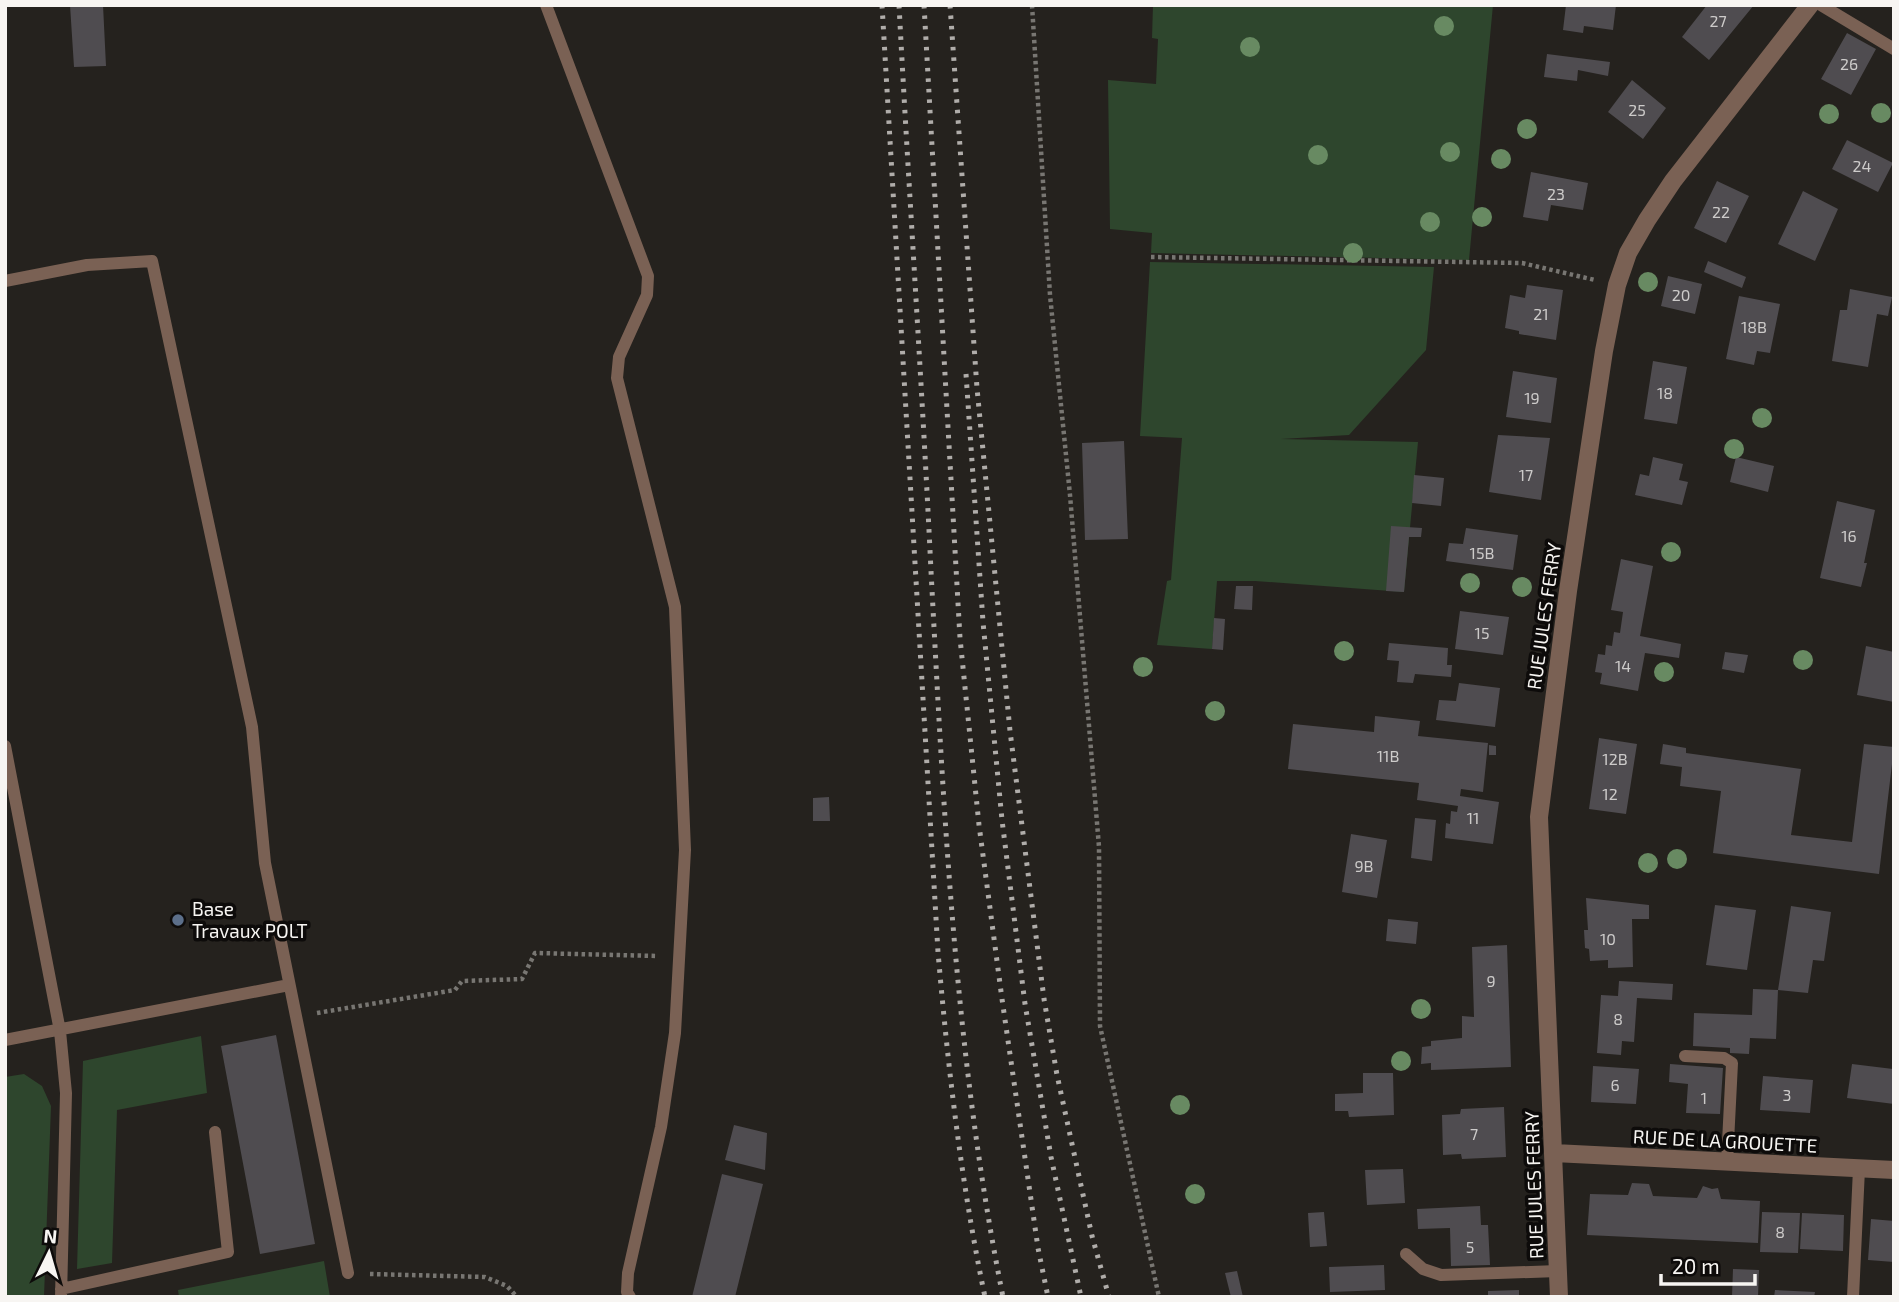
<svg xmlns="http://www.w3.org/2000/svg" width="1899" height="1302" font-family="'Exo 2',sans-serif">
<rect width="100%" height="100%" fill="#25221e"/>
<path fill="#2e462d" d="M1153 5H1493L1469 260 1151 253 1152 233 1110 229 1108 80 1156 84 1158 39 1152 38Z
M1150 262 1434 267 1426 350 1349 435 1281 439 1418 442 1404 592 1255 581H1217L1212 649 1157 645 1167 581 1171 580 1182 438 1140 436Z
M201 1036 207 1093 117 1110 112 1263 77 1269 83 1061Z
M24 1074 42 1086 51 1106 44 1297H5V1077Z
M324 1261 330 1297H179L178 1290Z"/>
<path fill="#4f4c50" d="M70 5H103L106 66 74 67Z
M1566 5H1616L1613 30 1584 26 1583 33 1563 30Z
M1707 5H1754L1709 60 1682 37Z
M1847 33 1876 49 1851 95 1821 79Z
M1547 54 1610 62 1608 76 1578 70 1577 81 1544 77Z
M1632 80 1666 108 1643 139 1608 112Z
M1847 140 1893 163 1878 192 1832 169Z
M1531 172 1588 183 1583 210 1551 205 1548 221 1523 217Z
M1717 181 1749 196 1726 243 1694 228Z
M1803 191 1838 209 1815 261 1778 244Z
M1708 261 1746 277 1742 288 1704 272Z
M1668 276 1702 284 1695 314 1661 306Z
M1527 285 1563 290 1556 340 1519 334V331L1505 328 1510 295 1525 298Z
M1850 289 1892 297 1888 316 1877 314 1868 367 1832 361 1840 310H1847Z
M1739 296 1780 304 1770 353 1757 351 1754 365 1726 359Z
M1653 361 1687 367 1677 424 1644 419Z
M1513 371 1557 378 1551 423 1506 417Z
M1498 435 1550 438 1541 500 1489 492Z
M1124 441 1128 539 1085 540 1082 443Z
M1653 457 1683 464 1679 480 1688 482 1682 505 1635 495 1640 474 1649 476Z
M1736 457 1774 466 1768 492 1730 482Z
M1414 475 1444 478 1441 506 1412 503Z
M1837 501 1875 510 1864 563H1867L1861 587 1820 578Z
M1391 526 1422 528 1421 537H1409L1404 592 1386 591Z
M1466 528 1518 535 1513 570 1446 561 1449 543 1463 544Z
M1621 559 1653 566 1640 636 1681 644 1679 658 1645 653 1638 691 1600 684 1602 673 1595 672 1598 654 1605 655 1606 645 1612 646 1614 632 1620 633 1623 612 1611 610Z
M1236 586H1253L1252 610 1234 609Z
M1460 611 1509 617 1503 655 1455 649Z
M1214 618 1225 619 1223 650 1212 649Z
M1389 643 1448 648 1447 665H1452L1451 677 1415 674 1413 683 1397 682 1399 661 1387 660Z
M1866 646 1894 652V702L1857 695Z
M1725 652 1748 655 1744 673 1722 669Z
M1459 683 1500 688 1495 727 1436 720 1439 700 1456 701Z
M1375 716 1420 721 1418 736 1488 743 1483 792 1461 789 1460 796 1499 802 1493 844 1445 838 1446 823 1450 824 1451 811 1457 812 1458 806 1417 800 1419 783 1288 769 1293 724 1374 732Z
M1599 738 1637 744 1626 814 1589 809Z
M1663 744 1686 748V753L1801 769 1791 835 1852 842 1864 744 1894 747 1879 874 1713 853 1721 791 1680 786 1682 767 1660 764Z
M1489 745 1496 746V755H1489Z
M829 797 830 821H813V798Z
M1415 818 1436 820 1432 861 1411 858Z
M1351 834 1387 840 1377 898 1342 892Z
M1586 898 1649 905V919H1632L1633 967 1608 968V960L1590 961 1589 949 1585 948 1584 930H1588Z
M1715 905 1756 910 1747 970 1706 965Z
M1791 906 1831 912 1824 961 1813 960 1808 993 1778 990Z
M1388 919 1418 922 1416 944 1386 941Z
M1507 945 1511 1067 1431 1070V1063L1421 1064 1422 1047 1431 1046V1041L1462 1038V1016L1474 1017 1472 947Z
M1619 981 1673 984 1672 1000 1637 998 1634 1042 1622 1041 1621 1055 1597 1053 1601 995 1618 996Z
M1753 989 1778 990 1776 1039 1750 1038 1749 1054 1730 1053V1048L1693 1046 1694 1013 1752 1015Z
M276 1035 315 1244 260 1254 221 1046Z
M1670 1064 1723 1068 1720 1114 1686 1113 1688 1084 1669 1082Z
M1852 1064 1893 1069 1894 1104 1847 1098Z
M1593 1066 1639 1069 1636 1104 1591 1102Z
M1363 1073H1393L1394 1115 1349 1117 1348 1111H1335V1094L1363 1093Z
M1763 1076 1813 1080 1810 1113 1760 1110Z
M1504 1107 1506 1157 1462 1159 1461 1154 1443 1155 1442 1115 1460 1114 1461 1109Z
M734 1125 767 1133 765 1170 725 1160Z
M1403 1169 1405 1203 1367 1205 1365 1170Z
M722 1174 763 1184 735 1297H692Z
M1632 1183 1649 1184 1653 1196 1697 1198 1703 1186 1712 1189 1718 1188 1721 1199 1760 1201 1758 1243 1587 1235 1590 1194 1628 1195Z
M1480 1206 1481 1225H1488L1490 1265 1451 1266 1450 1228 1418 1229 1417 1209Z
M1324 1212 1327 1246 1310 1247 1308 1213Z
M1762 1212 1800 1213 1798 1253 1760 1252Z
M1802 1213 1844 1215 1843 1251 1800 1249Z
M1871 1219 1894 1221V1262L1868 1260Z
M1384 1265 1385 1290 1330 1292 1329 1267Z
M1733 1269 1759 1270 1758 1297H1732Z
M1237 1271 1243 1297H1231L1225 1273Z
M1519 1290V1297H1488V1291Z
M1775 1290 1815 1292 1814 1297H1774Z"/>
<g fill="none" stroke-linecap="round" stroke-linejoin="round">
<path stroke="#787672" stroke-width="4.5" stroke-dasharray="3.5 3.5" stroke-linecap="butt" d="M1032 5 1050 295 1070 495 1099 847 1100 1026 1159 1297
M1151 257 1522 263 1595 280
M317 1013 455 990 462 981 522 979 535 953 657 956
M370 1274 485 1277 507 1286 517 1297"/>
<path stroke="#7a6154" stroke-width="12" d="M546 5 648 276 647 295 619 357 617 378 675 607 685 850 675 1033 661 1127 628 1273 627 1292 630 1297
M1821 5 1894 49
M5 281 87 265 152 261 252 727 265 863 348 1273
M5 746 60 1031 66 1093 61 1297
M5 1040 289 985
M1685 1056 1724 1058 1732 1063 1727 1162
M1406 1254 1423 1269 1441 1275 1558 1271
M61 1289 228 1252 215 1132
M1853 1297 1859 1169"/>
<path stroke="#7a6154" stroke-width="18" d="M1554 1153 1894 1170
M1559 1297 1539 817 1568 591 1604 351 1617 285 1628 253 1647 220 1673 181 1810 5"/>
<path stroke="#b0adaa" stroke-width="5" stroke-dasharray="3.5 7" stroke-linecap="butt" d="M882 5 938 952C948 1067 961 1183 985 1297
M899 5C909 194 922 383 931 571 944 814 955 1058 1003 1297
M924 5 960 638 979 825 1002 999 1038 1248 1048 1297
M950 5 977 388 1010 731 1044 999 1057 1075 1092 1236 1109 1297
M966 374 983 622 1002 820 1025 1004 1051 1157 1081 1297"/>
</g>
<g fill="#688a62">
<circle cx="1444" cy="26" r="10"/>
<circle cx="1250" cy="47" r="10"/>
<circle cx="1881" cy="113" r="10"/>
<circle cx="1829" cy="114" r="10"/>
<circle cx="1527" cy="129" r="10"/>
<circle cx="1450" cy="152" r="10"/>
<circle cx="1318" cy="155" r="10"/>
<circle cx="1501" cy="159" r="10"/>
<circle cx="1482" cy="217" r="10"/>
<circle cx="1430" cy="222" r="10"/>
<circle cx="1353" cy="253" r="10"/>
<circle cx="1648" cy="282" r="10"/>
<circle cx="1762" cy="418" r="10"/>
<circle cx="1734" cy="449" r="10"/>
<circle cx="1671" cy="552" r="10"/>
<circle cx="1470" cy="583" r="10"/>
<circle cx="1522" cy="587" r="10"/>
<circle cx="1344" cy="651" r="10"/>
<circle cx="1803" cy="660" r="10"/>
<circle cx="1143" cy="667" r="10"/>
<circle cx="1664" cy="672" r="10"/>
<circle cx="1215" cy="711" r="10"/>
<circle cx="1677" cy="859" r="10"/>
<circle cx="1648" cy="863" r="10"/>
<circle cx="1421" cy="1009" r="10"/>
<circle cx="1401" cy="1061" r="10"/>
<circle cx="1180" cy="1105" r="10"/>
<circle cx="1195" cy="1194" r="10"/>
</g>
<circle fill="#5c6f8a" stroke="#0d0b0a" stroke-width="2.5" cx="178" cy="920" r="7"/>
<g text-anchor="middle" stroke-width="7" stroke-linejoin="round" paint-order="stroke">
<g font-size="16" fill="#cdcbca">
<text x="1718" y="27">27</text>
<text x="1849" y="70">26</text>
<text x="1637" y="116">25</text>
<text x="1862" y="172">24</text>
<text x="1556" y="200">23</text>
<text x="1721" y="218">22</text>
<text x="1681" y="301">20</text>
<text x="1541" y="320">21</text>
<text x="1754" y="333">18B</text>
<text x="1665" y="399">18</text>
<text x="1532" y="404">19</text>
<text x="1526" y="481">17</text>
<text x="1849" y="542">16</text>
<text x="1482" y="559">15B</text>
<text x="1482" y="639">15</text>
<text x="1623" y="672">14</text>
<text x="1388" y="762">11B</text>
<text x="1615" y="765">12B</text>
<text x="1610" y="800">12</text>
<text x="1473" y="824">11</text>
<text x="1364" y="872">9B</text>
<text x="1608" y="945">10</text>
<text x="1491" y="987">9</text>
<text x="1618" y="1025">8</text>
<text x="1615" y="1091">6</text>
<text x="1787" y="1101">3</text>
<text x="1704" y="1104">1</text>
<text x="1474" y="1140">7</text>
<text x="1780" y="1238">8</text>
<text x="1470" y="1253">5</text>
</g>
<g font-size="19" fill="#f7f5f2" stroke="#0d0b0a">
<text transform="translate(1544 616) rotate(-82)" y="7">RUE JULES FERRY</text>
<text transform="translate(1725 1141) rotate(3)" y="7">RUE DE LA GROUETTE</text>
<text transform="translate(1534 1185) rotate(-92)" y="7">RUE JULES FERRY</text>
</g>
<g font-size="19" fill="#f7f5f2" stroke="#0d0b0a" text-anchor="start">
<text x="192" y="916">Base<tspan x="192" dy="22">Travaux POLT</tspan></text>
</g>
</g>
<rect width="1899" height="1302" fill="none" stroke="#f7f5f2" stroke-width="14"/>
<g transform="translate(49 1253) rotate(5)" stroke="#0d0b0a" stroke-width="5" paint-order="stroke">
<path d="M0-5L12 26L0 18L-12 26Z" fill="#f7f5f2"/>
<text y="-10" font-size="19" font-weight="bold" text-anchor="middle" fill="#f7f5f2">N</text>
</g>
<path d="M1661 1274v10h94v-10" fill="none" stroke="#f7f5f2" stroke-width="3.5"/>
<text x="1672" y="1274" font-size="21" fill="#f7f5f2" stroke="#0d0b0a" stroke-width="5" paint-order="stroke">20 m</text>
</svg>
